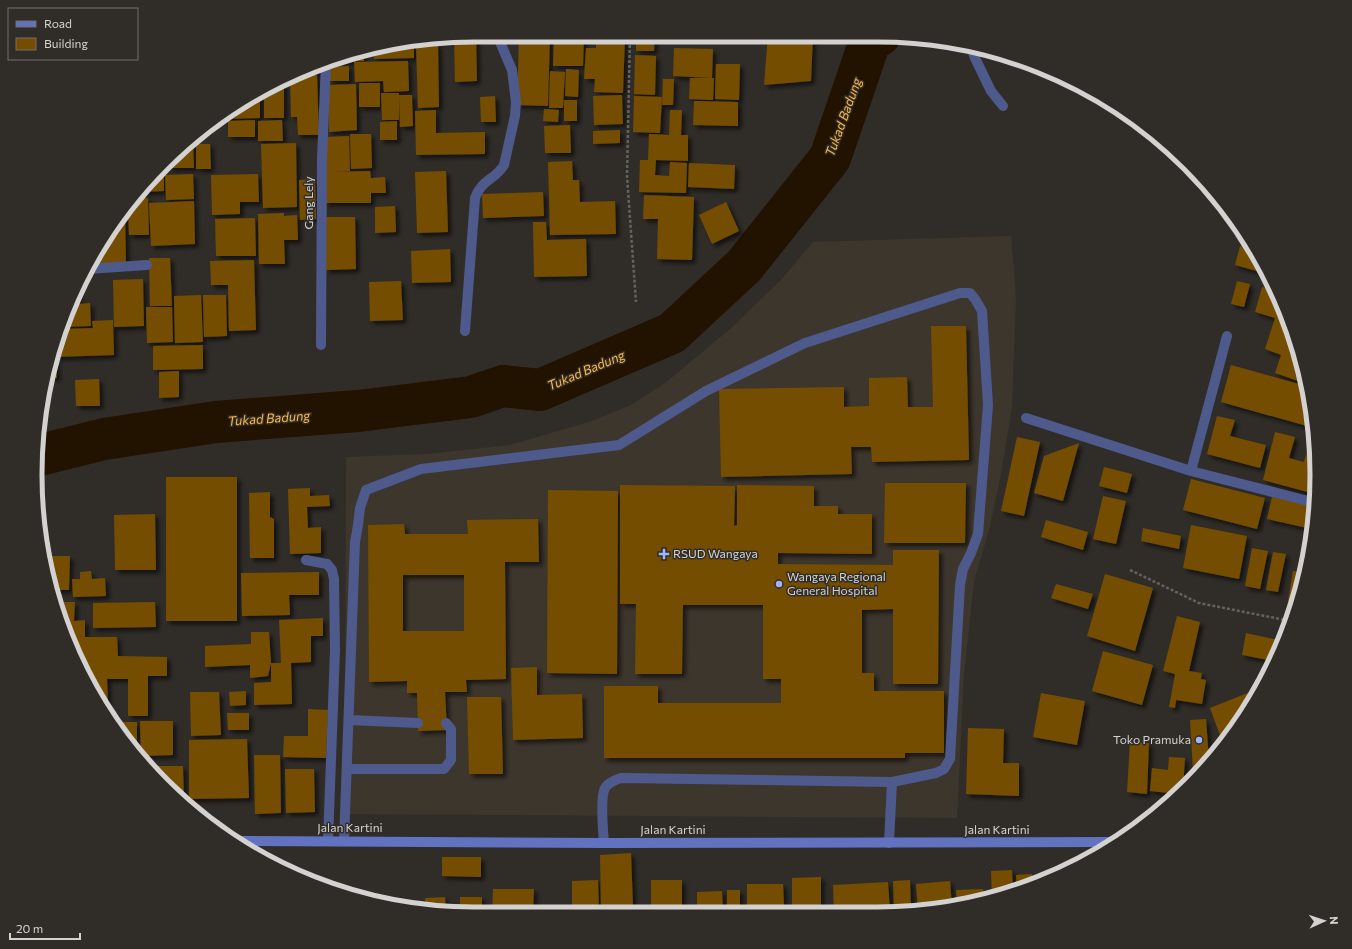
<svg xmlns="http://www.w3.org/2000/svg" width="1352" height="949" font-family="Commissioner,sans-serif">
<defs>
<filter id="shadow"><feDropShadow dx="3.5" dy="3.5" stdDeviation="2" flood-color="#0009"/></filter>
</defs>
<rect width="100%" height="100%" fill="#302d29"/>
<path fill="#3d362d" d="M1011 236 1016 297 1012 407 1000 479 990 526 974 582 964 674 957 818 345 814 346 457 427 454 510 445 592 421 631 405 664 384 730 329 782 279 813 242Z"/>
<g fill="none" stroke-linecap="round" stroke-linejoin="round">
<path stroke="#221200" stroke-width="42" d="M36 456 104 439 216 422 358 411 471 397 503 386 540 390 672 333 744 266 830 158 870 41 880 35"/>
</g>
<path fill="#744d00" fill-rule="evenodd" filter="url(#shadow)" d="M476 35 477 81 455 82 454 38Z
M519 35H550L548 106 517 105Z
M554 35H584L583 66H553Z
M605 35H625L623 93 594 92 595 79H584L586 48H596V40L605 41Z
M636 35H655L654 51H636Z
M768 35H813L811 81 764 85Z
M453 38V41H436V40Z
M414 43V58L374 59V48Z
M416 44H438L439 107 418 108Z
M674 48 713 49 712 78 673 76Z
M361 50H363L364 61 331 62V60Z
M635 55 656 56 655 95 634 94Z
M408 61 409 91 384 92 383 81 355 82 354 62Z
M321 63V73H298L306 69Z
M716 64H740L739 100 715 99Z
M349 66V81H330V67Z
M566 69 579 70 578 97 565 96Z
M550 71 565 72 563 108H549Z
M293 75H317L319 135H298L297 117H291L290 77Z
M690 78H714L713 100 689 99Z
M663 79H674L673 105H662Z
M284 81V118H264V91Z
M359 83H380V107H359Z
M356 84 357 130 329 132 328 85Z
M260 93V118L219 119 231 109Z
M381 93H399V120H382Z
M399 95H412L413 126 400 127Z
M622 95 623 124 594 125 593 96Z
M495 96 496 122H481L480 97Z
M634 96 662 97 660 133 633 132Z
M564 100H577V121H564Z
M694 101 738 102V126L693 125Z
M544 109 559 110 558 122 543 121Z
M436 110V133L485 132V154L416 155 415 111Z
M670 110H682L681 135H688V161L656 160 655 175 669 176 670 162 687 163 686 193 639 192 640 160H648L649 134 669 135Z
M255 120V137H228V121Z
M282 120 283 141H258V121Z
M397 121V140H380V122Z
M570 125 571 153H545L544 126Z
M620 130V143L593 144V131Z
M350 134H371L372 168 351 169Z
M349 136 350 171 327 172 326 137Z
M193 142 194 168H169V163Z
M296 143 297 207 263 208 261 144Z
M196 144H210L211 169H196Z
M572 161 573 180H579L580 202 615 201 616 234 550 235 548 162Z
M689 163 735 165 734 189 688 187Z
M164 168V191L139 192 144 185Z
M370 171 371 178 385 177 386 193H371V203H325L324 172Z
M446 171 448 232 417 233 415 172Z
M193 174 194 199 166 200 165 175Z
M258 174 259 202H240V214L212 215 211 175Z
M315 179 316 219 300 220 299 180Z
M543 192 544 216 483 218 482 194Z
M644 195 694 197 692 260 657 259 658 219H643Z
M148 198 149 235H129L128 207 134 199Z
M194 201 195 244 151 246 149 203Z
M726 202 739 231 712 244 699 215Z
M395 206 396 232 375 233V207Z
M125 212 126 264 89 265 94 255Z
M284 213V216L297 215 298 240H284L285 264H259L258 214Z
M324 217H355L356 269 326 270Z
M255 218 256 256H216L215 219Z
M533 222H546L547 240 586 239 587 276 534 277Z
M1247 239 1258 255 1267 274 1235 265 1240 246 1247 248Z
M450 249 451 282 412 283 411 251Z
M149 258H170L172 306H150Z
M254 260 256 330 229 331 228 285H211L210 261Z
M143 279 144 326 114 327 113 280Z
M401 281 403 320 370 321 369 282Z
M1237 281 1250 284 1244 307 1231 304Z
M78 286 79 304 90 303 91 326 63 327 69 306Z
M1262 287 1274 290 1294 333 1302 370 1298 381 1275 373 1281 355 1265 349 1275 318 1255 312Z
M201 295 203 342 175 343 174 296Z
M203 295H226L227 336 204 337Z
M146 307H172L173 342 147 343Z
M113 320 114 355 55 357 62 329 93 328 92 321Z
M931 326H966L969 460 872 462 871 447H851L852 474 721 477 719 389 844 387V407L869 406V378L907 377 908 407H933Z
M203 345V369L153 370V346Z
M54 360H56L57 378H49Z
M1231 365 1306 386 1313 417 1314 428 1221 402Z
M179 371V397L159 398V372Z
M99 379 100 406H76L75 380Z
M1217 416 1235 420 1230 436 1266 445 1260 468 1207 454Z
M1275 432 1295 437 1289 458 1304 462 1310 440 1314 441 1315 494 1263 480Z
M1017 437 1040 442 1024 516 1001 511Z
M1079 443 1063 501 1034 493 1044 456Z
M1104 467 1132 474 1127 493 1099 486Z
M166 477H237V621H166Z
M1191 479 1265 498 1257 529 1183 510Z
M885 483H966L965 543H884Z
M620 485 735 486 734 526 737 525V485L814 486V506H838V514H872V554L778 553V564L893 565V550H939L938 684H893V609L862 610V673H874V691H944V753H905V758H604V686H658V703H781V679H763V605H683L682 674H635L636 604H620Z
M310 488V496L329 495 330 506 307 507 308 528 321 527V553L290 554 288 489Z
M548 490 618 491 617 674 547 673Z
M270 492V517L274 519V558H250L249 493Z
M1103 496 1126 501 1116 544 1093 539Z
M1272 497 1312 506 1307 528 1267 519Z
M155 514 156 570H115L114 515Z
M538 519 539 562H505L506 679 466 680 467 692H445L447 730 418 731 417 693H407V681L369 682 368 525 404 524 405 534H468L467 520ZM403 575H464V631H403Z
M1046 520 1088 532 1083 550 1041 537Z
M1191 525 1247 536 1239 579 1183 568Z
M1143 528 1181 536 1179 549 1141 541Z
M1252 548 1268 551 1260 589 1245 586Z
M1273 552 1286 554 1278 592 1266 590Z
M43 556H70L69 590H54Z
M91 571 92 579 105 578 106 596 73 597 72 579H80V572Z
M1293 571 1305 573 1302 588 1292 614 1286 613Z
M319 572V595H289L290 615 242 616 241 573Z
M1105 574 1153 588 1135 651 1087 636Z
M1056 584 1093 594 1088 609 1051 598Z
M58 602H75L74 621 85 620V637H117L118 656 167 657V676H148V716H128V679H107L108 703H103L80 669Z
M155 602 156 627 93 628V603Z
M1177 616 1200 622 1189 671 1202 673 1201 679 1206 680 1202 704 1176 700 1175 708 1169 707 1175 674 1163 671Z
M323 618V636H311V662L291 663 292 704 254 705V683L271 682V663H281L279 620Z
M251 632H269L271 663 268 676 250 678V665L205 667V646L251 644Z
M1246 633 1278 640 1273 661 1242 655Z
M1103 651 1153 665 1142 705 1092 691Z
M1273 666 1272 669 1268 675 1266 668Z
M537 667V695L582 694 583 738 513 740 511 668Z
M1260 688 1229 738 1222 741 1210 708Z
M246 691V705L230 706 229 692Z
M190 692H219L221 735 191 736Z
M1041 693 1085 701 1077 745 1033 737Z
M467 697H501L503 774H469Z
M308 709 328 710 326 758 283 757 284 736H308Z
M227 713H249V730H228Z
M1206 719 1209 760 1200 770 1193 771 1190 720Z
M140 721H173V755L141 756Z
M116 722H137V753L128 740Z
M968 728 1004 729 1003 763H1019V796L966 794Z
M247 739 249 798 189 799V740Z
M1130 742 1149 743 1147 794 1127 792Z
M254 755H280L281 813 255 814Z
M1169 757 1185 758 1183 789 1178 794 1150 791 1152 768 1168 770Z
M146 766H183L184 801Z
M285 769H314L315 812 286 813Z
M631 853 633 907 601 908 600 855Z
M442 857H481V877L442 876Z
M1012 870 1013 892 992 897 991 871Z
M1032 874 1033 885 1017 891 1016 875Z
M1053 876 1036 884V877Z
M821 877V906H792V878Z
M598 880 599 912H572V881Z
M651 880H682V910H651Z
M910 880 911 910H894L893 881Z
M950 881 952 906 935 910H918L916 884Z
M888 882 890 910 834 911 833 885Z
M747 884H783L784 905 747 906Z
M493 889H534L533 912H492Z
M983 889 984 899 957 905 956 890Z
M727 890H740V911H727Z
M722 891 723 911 697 912V892Z
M445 897 446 913 426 910 425 898Z
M460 897H482V913H460Z"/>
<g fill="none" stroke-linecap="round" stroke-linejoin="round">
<path stroke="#64615e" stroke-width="2.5" stroke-dasharray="3 2" stroke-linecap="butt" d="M630 35 627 176 636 302
M1015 60 1018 58
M1130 570 1199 603 1290 621"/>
<path stroke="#4f5a8c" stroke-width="10" d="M349 720 418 723
M347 769H444L451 760V729L446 723
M344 841 355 542 358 525 360 508 366 490 421 469 619 445 706 391 805 343 960 293H970L975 299 982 311 988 405 978 534 971 553 963 569 960 585 950 759 944 769 936 773 892 782
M604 843C603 831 600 797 605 788 608 783 615 780 621 778L892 782 889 843"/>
<path stroke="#4f5a8c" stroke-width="10" d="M970 45 975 58 991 91 1003 106
M87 269 147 265
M465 331 475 198C481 180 495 180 504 165L515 116 516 102 512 70 497 35
M1227 336 1191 471 1316 503
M321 345 322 159 326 62
M1026 418 1191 471
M306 560 327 564 332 570 334 579 335 650 328 841"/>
<path stroke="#6172c0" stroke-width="10" d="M235 841 604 843 1112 842"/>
</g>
<g fill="#a0b3fd" stroke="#302d29" stroke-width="1.5">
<path d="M662 548h4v4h4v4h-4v4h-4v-4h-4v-4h4z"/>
<circle cx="779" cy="584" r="4"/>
<circle cx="1199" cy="740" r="4"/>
</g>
<g text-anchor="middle" stroke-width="3" stroke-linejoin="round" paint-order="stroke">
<g font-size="12" fill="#d4d2d0" stroke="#302d29">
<text transform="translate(309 203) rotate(-90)" y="4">Gang Lely</text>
<text x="350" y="832">Jalan Kartini</text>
<text x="673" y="834">Jalan Kartini</text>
<text x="997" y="834">Jalan Kartini</text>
</g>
<g font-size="12" fill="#d4d2d0" stroke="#302d29" text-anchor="start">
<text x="673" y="558">RSUD Wangaya</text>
<text x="787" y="581">Wangaya Regional<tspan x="787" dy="14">General Hospital</tspan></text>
<text x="1191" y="744" text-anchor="end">Toko Pramuka</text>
</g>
<g font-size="13" font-style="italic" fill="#fdb743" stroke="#302d29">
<text transform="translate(843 117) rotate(-70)" y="5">Tukad Badung</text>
<text transform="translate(586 370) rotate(-23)" y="5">Tukad Badung</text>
<text transform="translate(269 418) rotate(-4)" y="5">Tukad Badung</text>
</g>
</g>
<path d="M0 0H1352V949H0ZM474 42H878A432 432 0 0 1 1310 474V475A432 432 0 0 1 878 907H474A432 432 0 0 1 42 475V474A432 432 0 0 1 474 42Z" fill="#302d29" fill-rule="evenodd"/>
<path fill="none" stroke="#d4d2d0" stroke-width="5" d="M474 42H878A432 432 0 0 1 1310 474V475A432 432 0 0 1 878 907H474A432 432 0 0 1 42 475V474A432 432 0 0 1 474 42Z"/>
<rect x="8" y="8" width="130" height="52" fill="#302d29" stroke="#726f6c"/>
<rect x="16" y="21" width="20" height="6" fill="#6172c0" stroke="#726f6c"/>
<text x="44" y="28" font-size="12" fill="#d4d2d0">Road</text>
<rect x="16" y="38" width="20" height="12" fill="#744d00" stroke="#726f6c"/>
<text x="44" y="48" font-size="12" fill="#d4d2d0">Building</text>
<g transform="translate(1324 921) rotate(87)" stroke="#302d29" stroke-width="3" paint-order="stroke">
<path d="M0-3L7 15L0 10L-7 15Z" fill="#d4d2d0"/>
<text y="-6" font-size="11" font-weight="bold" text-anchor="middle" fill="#d4d2d0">N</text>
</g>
<path d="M10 933v6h70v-6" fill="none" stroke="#d4d2d0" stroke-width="2"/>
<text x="16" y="933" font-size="12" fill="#d4d2d0" stroke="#302d29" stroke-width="3" paint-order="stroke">20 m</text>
</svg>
